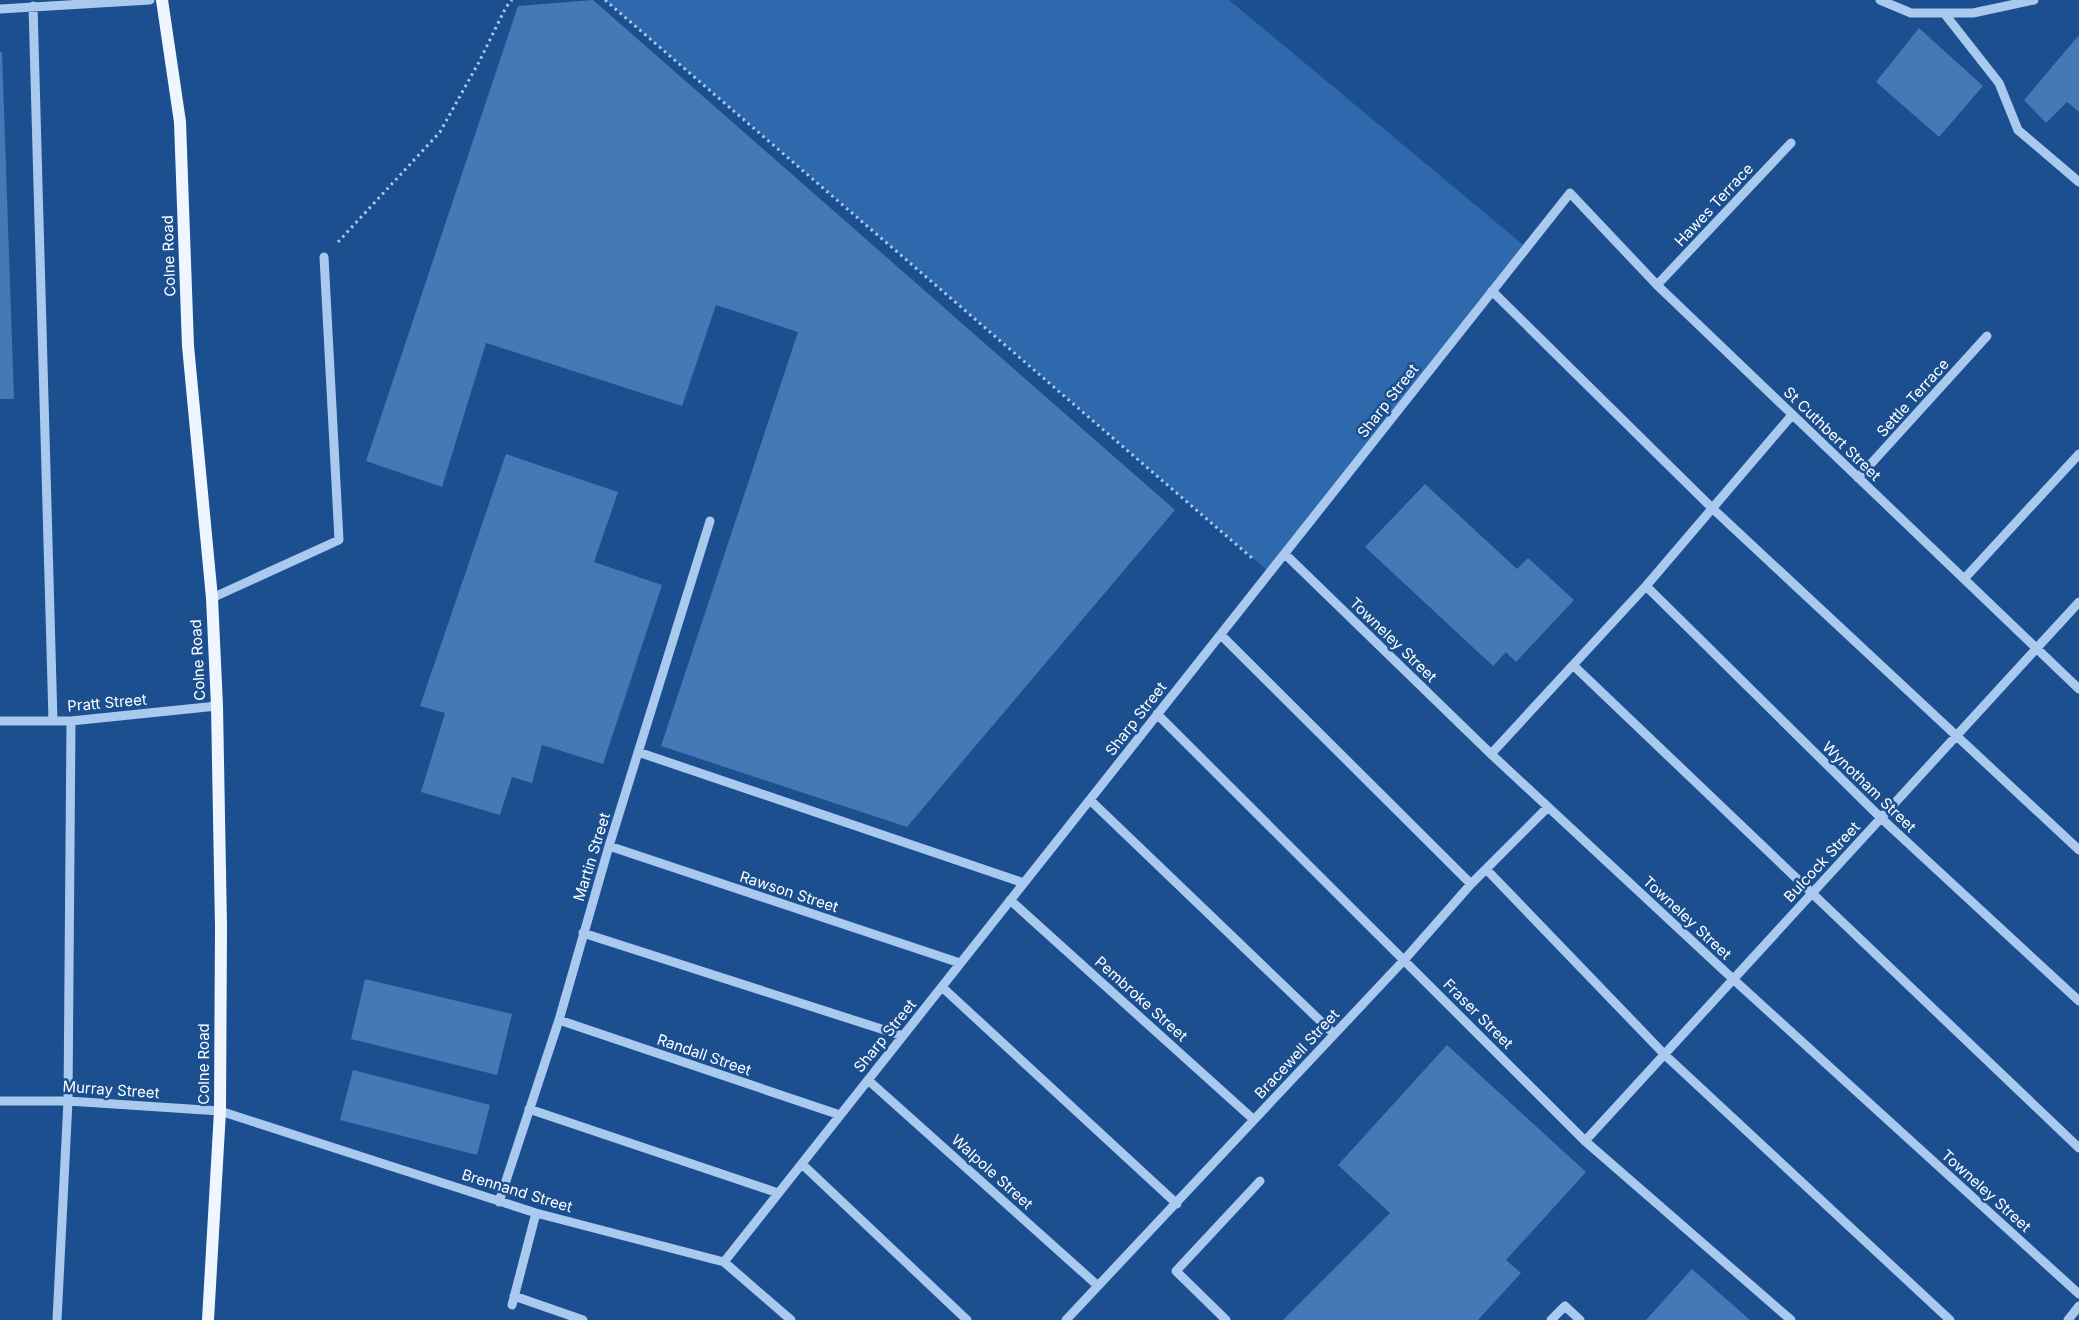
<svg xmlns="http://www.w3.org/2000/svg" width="2079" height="1320" font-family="Inter,sans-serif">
<rect width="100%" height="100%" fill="#1b4f8f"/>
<path fill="#2e69ad" d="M605 0H1229L1527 248 1270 573Z"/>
<path fill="#4478b7" d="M593 0 1175 510 907 827 661 746 798 332 716 305 682 406 486 343 442 487 366 461 518 6Z
M1919 28 1983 86 1939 137 1876 82Z
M2079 35V112L2067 102 2046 123 2024 100Z
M0 52H2L14 399H0Z
M506 454 618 492 594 562 662 585 603 764 542 745 532 783 512 777 500 815 421 792 445 713 420 706Z
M1425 484 1517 569 1528 558 1574 600 1516 662 1506 652 1493 666 1365 547Z
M365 979 512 1014 497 1075 351 1039Z
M1447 1045 1586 1172 1506 1260 1521 1273 1478 1320H1283L1390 1213 1338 1165Z
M353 1070 490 1105 477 1155 340 1120Z
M1692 1269 1750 1320H1646Z"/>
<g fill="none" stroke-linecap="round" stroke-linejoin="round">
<path stroke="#a9c9ee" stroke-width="3" stroke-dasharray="2.5 4" stroke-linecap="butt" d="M605 0 1252 558
M338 242 440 132 479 62 506 7 512 0"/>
<path stroke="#a9c9ee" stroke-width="9" d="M1880 0 1911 13H1973L2034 0
M33 6 53 721
M0 9 150 0
M1944 13 1999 83 2018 130 2079 182
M1657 285 1791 143
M1492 291 1712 508 2079 850
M1858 478 1987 336
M1285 554 1491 754 1733 979 2079 1294
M1964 579 2079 454
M1646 586 1881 818 2079 1001
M212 598 339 540 324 257
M1221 635 1471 884
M1573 665 2079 1148
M1157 714 1585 1141 1791 1320
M0 721H71L217 706
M638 752 1024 883
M1491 754 1646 586 1792 415
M1090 800 1334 1034
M609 846 960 963
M1486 869 1665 1055 1950 1320
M1010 900 1253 1119
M583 933 903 1036
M942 987 1177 1204
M559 1020 840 1115
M868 1080 1097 1285
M0 1101H68L220 1111 536 1213 724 1262 791 1320
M529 1109 778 1193
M1585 1141 2079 602
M802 1164 967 1320
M499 1202 559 1020 609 846 710 521
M724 1262 1570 193 1657 285 2079 689
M514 1296 583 1320
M512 1305 536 1213
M57 1320 68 1101 71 721
M1066 1320 1405 959 1471 884 1548 807
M1226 1320 1176 1271 1260 1181
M1551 1320 1565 1306 1580 1320
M2068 1320 2079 1306"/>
<path stroke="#f0f6ff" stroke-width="12" d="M162 0 180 122 188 346 212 598 217 706 221 927 220 1111 208 1320"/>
</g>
<g text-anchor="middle" stroke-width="5" stroke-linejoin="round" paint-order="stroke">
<g font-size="15" fill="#fff" stroke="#1b4f8f">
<text transform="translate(1714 205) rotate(-47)" y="5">Hawes Terrace</text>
<text transform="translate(169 256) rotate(-92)" y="5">Colne Road</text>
<text transform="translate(1913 398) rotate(-48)" y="5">Settle Terrace</text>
<text transform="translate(1388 401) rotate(-52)" y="5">Sharp Street</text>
<text transform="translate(1832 434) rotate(44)" y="5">St Cuthbert Street</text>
<text transform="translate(1393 640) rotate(44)" y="5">Towneley Street</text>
<text transform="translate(198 660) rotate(-93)" y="5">Colne Road</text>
<text transform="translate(107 703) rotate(-5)" y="5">Pratt Street</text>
<text transform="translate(1136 719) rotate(-52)" y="5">Sharp Street</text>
<text transform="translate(1869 787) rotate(44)" y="5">Wynotham Street</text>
<text transform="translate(592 857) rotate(-73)" y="5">Martin Street</text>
<text transform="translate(1822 862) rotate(-47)" y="5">Bulcock Street</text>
<text transform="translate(789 892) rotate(18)" y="5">Rawson Street</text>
<text transform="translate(1687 918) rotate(43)" y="5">Towneley Street</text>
<text transform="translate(1141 999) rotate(42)" y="5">Pembroke Street</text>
<text transform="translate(1478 1014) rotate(45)" y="5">Fraser Street</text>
<text transform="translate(885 1036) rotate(-51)" y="5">Sharp Street</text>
<text transform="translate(1297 1054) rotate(-47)" y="5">Bracewell Street</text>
<text transform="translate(704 1055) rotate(19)" y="5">Randall Street</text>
<text transform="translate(204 1064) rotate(-90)" y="5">Colne Road</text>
<text transform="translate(111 1090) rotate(4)" y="5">Murray Street</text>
<text transform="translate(992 1172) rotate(42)" y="5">Walpole Street</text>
<text transform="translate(517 1191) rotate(17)" y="5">Brennand Street</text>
<text transform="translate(1986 1191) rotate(42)" y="5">Towneley Street</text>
</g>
</g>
</svg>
